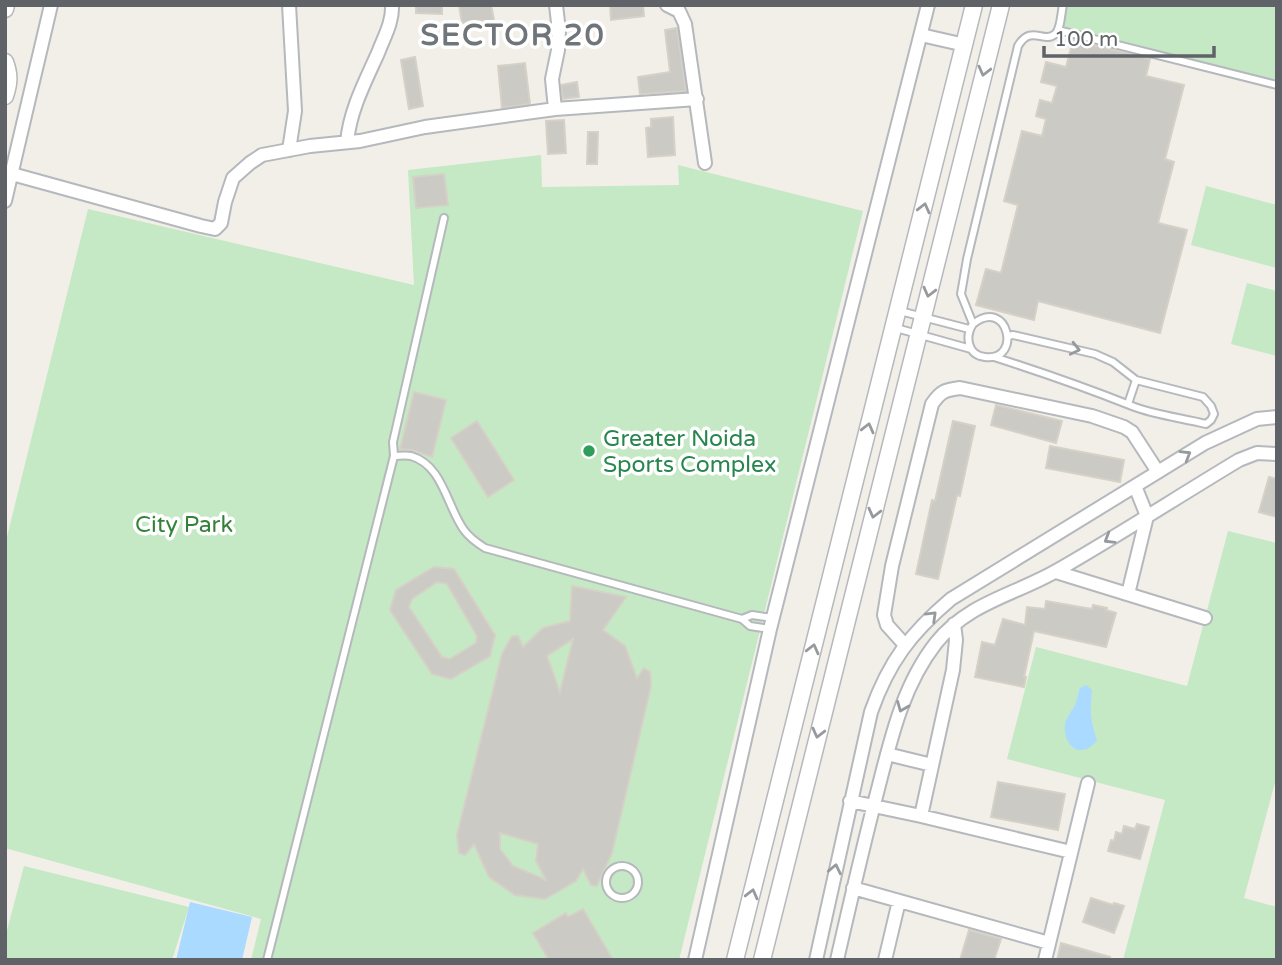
<svg xmlns="http://www.w3.org/2000/svg" width="1282" height="965" font-family="'Varela Round',sans-serif">
<rect width="100%" height="100%" fill="#f1efe8"/>
<path fill="#c5e8c5" d="M1067 5H1277V80L1062 27Z
M541 155 542 187 679 185 678 165 863 211 679 960H251L261 919 5 848V545L88 209 414 285 408 170Z
M1206 186 1277 205V268L1191 245Z
M1247 283 1277 291V356L1231 344Z
M1228 531 1277 543V775L1244 898 1277 907V960H1123L1165 800 1007 759 1036 647 1187 686Z
M24 866 189 907 172 960H5V938Z"/>
<path fill="#aadaff" d="M1086 685 1092 690C1090 712 1090 720 1097 740 1083 760 1063 747 1065 726 1065 718 1072 712 1075 705 1077 700 1078 694 1080 688Z
M190 902 252 917 242 960H176Z"/>
<path fill="#cccac5" stroke="#d6d1c6" stroke-width="2" fill-rule="evenodd" d="M416 5H442V14L416 13Z
M459 5H491L495 25 484 27 482 20 462 23Z
M610 5H643L644 16 611 20Z
M677 28 686 91 640 94 638 77 670 72 665 30Z
M1073 40 1150 59 1146 76 1184 85 1165 159 1174 162 1158 223 1187 230 1160 333 1038 301 1034 320 976 305 986 269 1001 273 1018 205 1004 201 1022 131 1042 136 1046 119 1036 116 1040 100 1052 103 1057 86 1041 82 1046 62 1066 67Z
M415 57 423 106 409 109 401 60Z
M525 63 530 104 502 108 498 66Z
M577 82 579 97 563 99 561 85Z
M673 117 675 155 648 157 646 128 651 127V119Z
M564 120 566 153 548 154 546 121Z
M588 132H598L597 164H587Z
M444 174 448 205 416 208 413 177Z
M414 392 446 400 432 457 412 450 400 449Z
M996 405 1062 421 1056 443 991 425Z
M477 421 514 480 488 497 451 438Z
M953 421 975 426 960 496 957 495 938 579 916 574 932 500 935 501Z
M1050 446 1124 460 1120 482 1046 468Z
M1269 477 1277 479V517L1259 512Z
M434 567 454 569 495 635 490 656 451 679 432 674 390 610 396 590ZM437 582 447 584 477 636 476 643 450 659 442 657 409 607 412 599Z
M572 586 626 597 603 630 625 646 637 678 644 668 650 672 651 686 612 853 597 886 591 885 583 869 576 881 545 899 515 895 489 877 474 844 465 855 459 853 457 835 502 654 512 636H518L523 647 543 628 570 621ZM573 639 560 692 547 656ZM500 833 538 844 536 861 546 880 513 866 500 849Z
M1046 601 1092 609 1093 605 1107 608 1106 610 1116 613 1106 647 1034 631 1024 677H1026L1024 687 975 677 982 642 995 645 1003 619 1025 625 1027 607 1045 609Z
M998 782 1065 794 1058 830 991 817Z
M1137 824 1149 827 1140 859 1108 851 1111 840 1114 841 1116 832 1122 834 1124 826 1135 829Z
M1091 898 1113 905 1114 903 1124 906 1114 933 1083 922Z
M583 909 613 960H549L533 933 566 913 568 917Z
M969 930 1001 939 994 960H960Z
M1061 943 1110 957 1109 960H1057Z"/>
<g fill="none" stroke-linecap="round" stroke-linejoin="round">
<g stroke="#b5b8bc" stroke-width="10">
<path id="service" d="M1058 30 1277 85
M900 311 969 329
M973 324C1008 296 1023 362 985 357 967 355 965 336 973 324L961 294 967 259 1018 46C1031 24 1044 44 1055 34 1061 29 1061 13 1063 5
M896 328 971 349
M994 357C1041 372 1087 388 1132 406 1155 415 1182 418 1206 424L1211 420 1214 414 1211 406 1203 397 1136 380 1113 362 1095 354 1013 335 1008 336
M1128 404 1136 380
M394 456C399 456 406 455 411 456 443 465 447 507 464 530 469 537 477 543 485 548L742 619 750 626 770 629
M742 619 752 615 773 618
M606 882a16 16 0 1 1 32 0a16 16 0 1 1-32 0Z
M267 960 394 456 393 442 444 218"/>
</g>
<g stroke="#b5b8bc" stroke-width="16">
<path id="minor" d="M667 5 679 11 685 24 705 163
M921 35 965 45
M555 109 552 79 558 50 559 31 556 5
M347 142C350 110 365 82 378 53 384 37 393 22 392 5
M289 150 295 111 289 5
M12 174 201 226 215 229 221 223 225 202 233 178 250 163 262 155 310 146 360 141 425 127 555 109 697 99
M5 201 51 5
M1056 572 1205 618
M1128 594 1147 516 1135 486
M905 645 887 625 884 615 892 566 932 404C941 391 945 390 960 388L1092 416 1124 427 1132 432 1158 472
M887 754 932 765
M850 801 921 816 1071 852
M921 816 953 670 956 640 954 624
M853 888 1049 943
M695 960 770 629 928 5
M816 960 871 712C889 661 911 633 951 599L1205 443 1257 419 1277 417
M837 960C850 903 863 846 878 789 891 738 903 685 936 643 969 602 1015 595 1058 570 1119 535 1179 496 1239 460L1257 453 1277 454
M885 960 899 901
M1045 960 1088 783"/>
</g>
<g stroke="#b5b8bc" stroke-width="19">
<path id="tertiary" d="M5 9 6 5
M5 62C10 75 9 84 5 96
M735 960 974 5
M762 960 1001 5"/>
</g>
<use href="#service" stroke="#fff" stroke-width="6"/>
<use href="#minor" stroke="#fff" stroke-width="12"/>
<use href="#tertiary" stroke="#fff" stroke-width="16"/>
</g>
<defs><path id="oneway-chevron" d="M-2-3.5L2.5 0L-2 3.5" fill="none" stroke-width="1.6" stroke-linecap="round" stroke-linejoin="round" transform="scale(1.75)"/></defs>
<g stroke="#979a9d">
<use href="#oneway-chevron" transform="translate(984 71) rotate(104)"/>
<use href="#oneway-chevron" transform="translate(924 208) rotate(-76)"/>
<use href="#oneway-chevron" transform="translate(929 292) rotate(104)"/>
<use href="#oneway-chevron" transform="translate(1075 349) rotate(13)"/>
<use href="#oneway-chevron" transform="translate(868 428) rotate(-76)"/>
<use href="#oneway-chevron" transform="translate(1186 455) rotate(-31)"/>
<use href="#oneway-chevron" transform="translate(874 513) rotate(104)"/>
<use href="#oneway-chevron" transform="translate(1109 539) rotate(149)"/>
<use href="#oneway-chevron" transform="translate(932 616) rotate(-44)"/>
<use href="#oneway-chevron" transform="translate(813 649) rotate(-76)"/>
<use href="#oneway-chevron" transform="translate(902 707) rotate(112)"/>
<use href="#oneway-chevron" transform="translate(818 733) rotate(104)"/>
<use href="#oneway-chevron" transform="translate(835 869) rotate(-78)"/>
<use href="#oneway-chevron" transform="translate(752 894) rotate(-76)"/>
</g>
<circle fill="#2e9e5b" stroke="#fff" stroke-width="2.5" cx="589" cy="451" r="7"/>
<g text-anchor="middle" stroke-width="7" stroke-linejoin="round" paint-order="stroke">
<g font-size="23" fill="#27864d" stroke="#fff" text-anchor="start">
<text x="603" y="446">Greater Noida<tspan x="603" dy="26">Sports Complex</tspan></text>
</g>
<g font-size="23" fill="#348238" stroke="#fff">
<text x="184" y="532">City Park</text>
</g>
<g font-size="30" font-weight="bold" letter-spacing="2" fill="#70757a" stroke="#fff">
<text x="513" y="45">SECTOR 20</text>
</g>
</g>
<rect width="1282" height="965" fill="none" stroke="#5f6368" stroke-width="14"/>
<path d="M1044 46v10h170v-10" fill="none" stroke="#5f6368" stroke-width="3.5"/>
<text x="1054" y="46" font-size="21" fill="#5f6368" stroke="#ffffff" stroke-width="5" paint-order="stroke">100 m</text>
</svg>
